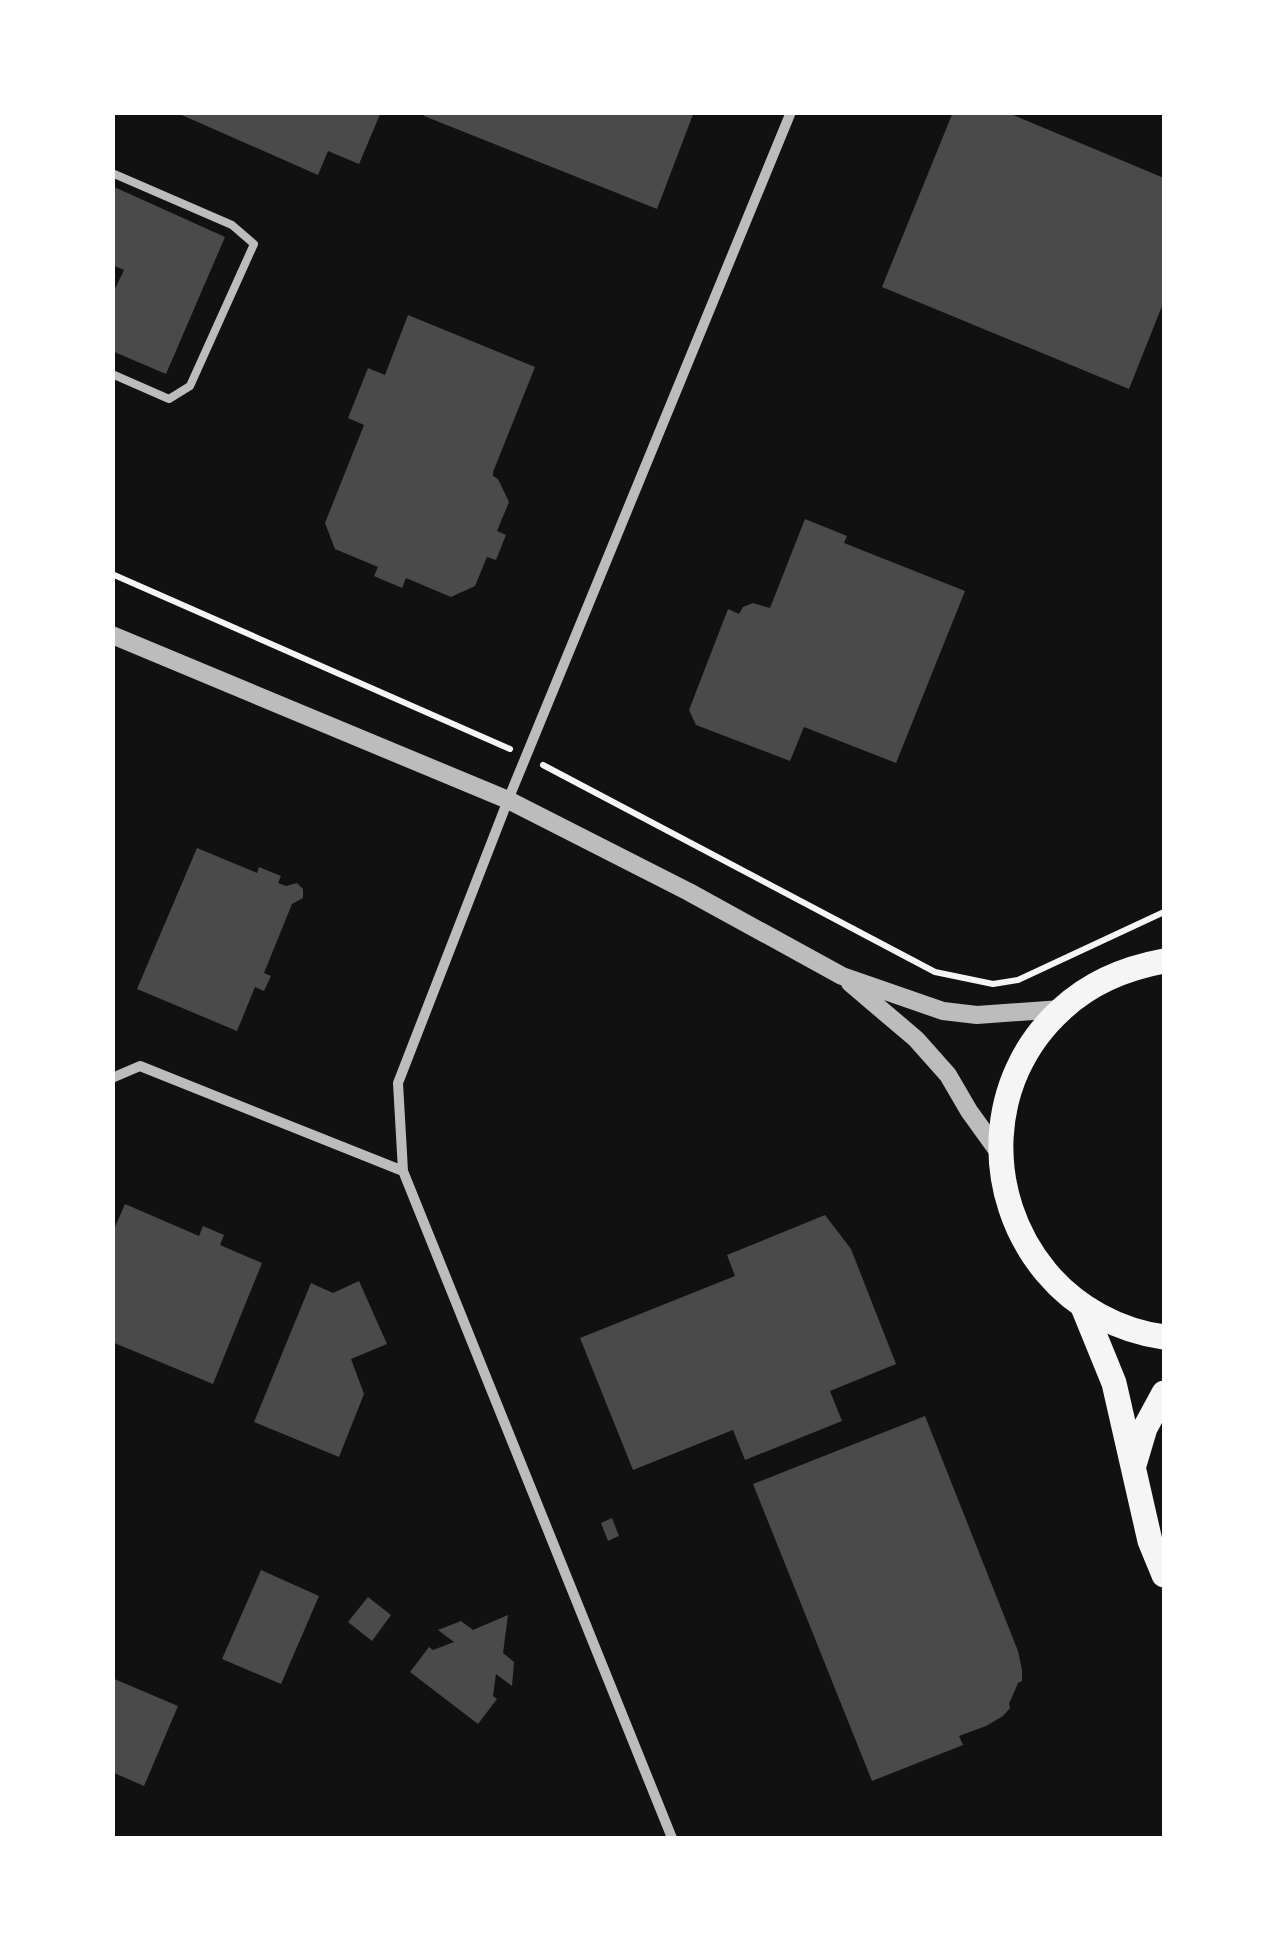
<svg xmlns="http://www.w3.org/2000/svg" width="1277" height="1951" font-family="Montserrat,sans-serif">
<rect width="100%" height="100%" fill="#111"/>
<path fill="#4a4a4a" d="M175 112H381L359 164 328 151 318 175Z
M425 112H694L657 209 424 116Z
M953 112H1006L1164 178V301L1129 389 882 287Z
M112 186 225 237 166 374 112 351V295L124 270 112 265Z
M408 315 535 367 493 472V476L498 479 509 502 497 531 506 535 496 560 487 557 475 586 451 597 406 578 402 588 374 576 378 567 335 549 325 523 364 425 348 418 368 368 385 375Z
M805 519 847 536 844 543 965 591 896 763 804 727 790 761 696 725 689 710 728 609 739 614 743 607 753 603 770 608Z
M197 848 257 873 259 867 281 876 278 883 286 886 297 883 303 889V898L292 904 264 973 271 976 264 991 255 987 237 1031 137 989Z
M125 1204 199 1236 203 1226 224 1235 220 1245 262 1263 213 1384 112 1342V1234Z
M825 1215 851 1249 896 1364 830 1391 842 1421 745 1460 733 1430 633 1470 580 1338 735 1276 727 1255Z
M359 1281 387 1344 351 1359 364 1394 339 1457 254 1422 311 1283 333 1293Z
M925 1416 1018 1651 1022 1670V1681L1018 1683 1009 1704 1010 1708 1003 1716 986 1726 959 1736 963 1745 872 1781 753 1484Z
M612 1518 619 1536 608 1541 601 1523Z
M261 1570 319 1596 281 1684 222 1659Z
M368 1597 391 1615 372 1641 348 1622Z
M508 1615 503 1653 514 1662 512 1686 496 1674 493 1696 497 1699 478 1724 410 1672 429 1647 433 1650 454 1642 438 1630 461 1621 473 1630Z
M112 1678 178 1706 144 1786 112 1772Z"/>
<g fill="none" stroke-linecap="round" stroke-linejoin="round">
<path stroke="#f5f5f5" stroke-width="6" d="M112 574 510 749
M543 765 935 972 993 984 1018 980 1164 912"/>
<path stroke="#bcbcbc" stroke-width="8" d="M112 173 232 225 254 244 190 386 169 399 112 374"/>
<path stroke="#bcbcbc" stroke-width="10" d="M112 1078 140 1066 403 1171
M672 1838 403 1171 398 1083 508 800 791 112"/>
<path stroke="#bcbcbc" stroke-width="18" d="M112 635 508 800 689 892 842 976 943 1011 977 1015 1061 1009
M850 983 916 1039 948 1075 969 1111 1000 1154"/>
<path stroke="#f5f5f5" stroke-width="25" d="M1164 961C1126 968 1091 982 1062 1009 985 1078 982 1195 1046 1272 1076 1308 1119 1331 1164 1337
M1083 1307 1114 1383 1150 1541 1164 1575
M1134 1465 1145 1428 1164 1393"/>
</g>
<rect width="1277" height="1951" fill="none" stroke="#ffffff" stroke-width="230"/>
</svg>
